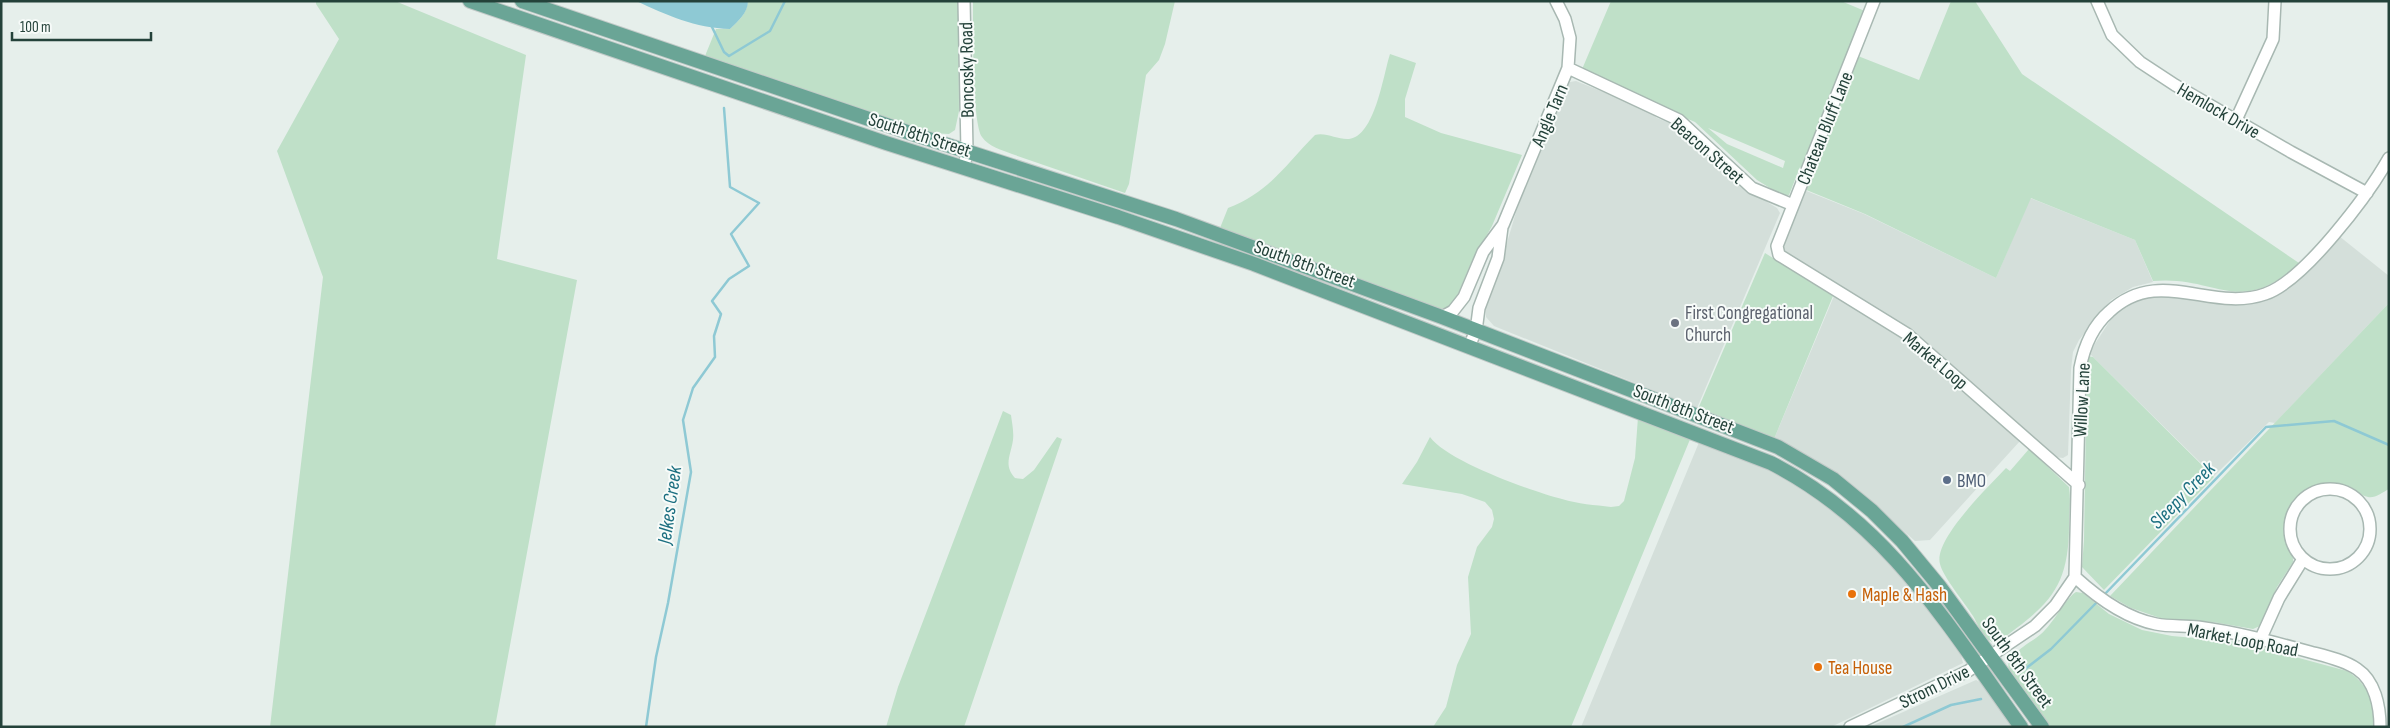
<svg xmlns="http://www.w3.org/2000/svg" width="2390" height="728" font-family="'Sofia Sans Condensed',sans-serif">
<rect width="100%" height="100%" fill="#e6efeb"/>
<path fill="#d4dfda" d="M1576 81 1648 110 1657 118 1679 127 1746 189 1777 208 1780 213 1697 408 1494 326 1486 317V305L1497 277 1516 212 1563 91 1570 82Z
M1804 190 1864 214 1996 278 2030 198 2135 240 2153 282 2133 287 2111 300 2079 340 2073 352 2071 370 2068 455 2063 458 2055 457 1914 333 1877 308 1834 284 1785 253 1782 246Z
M2339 236 2389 276V303L2275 423 2269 422 2214 476 2089 353 2113 316 2122 307 2132 301 2165 295 2244 302Z
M1834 296 1883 324 1907 341 2020 441 1930 540 1915 541 1883 513 1774 439Z
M1700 440 1778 474 1817 497 1866 537 1909 584 1961 655 1963 663 1831 727H1581Z
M1976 680 1982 683 2015 727H1869Z"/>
<path fill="#bfe0c8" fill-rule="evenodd" d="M316 1H395L526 55 497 259 577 280 495 727H270L323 277 277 151 339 39 316 4Z
M748 1H958L959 111 955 130 949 134 931 133 705 56 716 29H730C738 21 747 14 748 1Z
M973 1H1175L1165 44 1159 60 1146 75 1129 184 1125 193 1012 154C1002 150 989 147 982 137 972 122 973 25 973 1Z
M1611 1H1841L1872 14 1806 169 1800 167 1789 195 1783 196 1757 180 1695 122 1580 74ZM1708 128 1785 161 1783 168 1727 144Z
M1951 1H1975L2022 74 2299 263C2239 319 2218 275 2153 281L2135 240 2031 198 1996 278 1865 214 1804 189 1858 56 1919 80Z
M1390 54 1416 63 1405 99V117L1441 133 1522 155 1492 226 1471 263 1455 301 1448 308 1436 309 1220 228 1228 208C1270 192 1285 165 1315 135 1326 132 1338 140 1349 139 1375 136 1383 76 1390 54Z
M1765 253 1833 296 1774 439 1698 409Z
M2389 303V489C2383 492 2374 499 2368 497 2361 496 2355 488 2348 486 2318 475 2287 497 2285 528 2285 541 2294 550 2293 562L2277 587 2260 626 2253 629 2213 622 2163 619 2131 608 2110 596Z
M2087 356 2093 357 2214 477 2104 590 2082 567 2084 540Z
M1003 411 1011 415C1012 423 1014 432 1013 440 1011 455 1003 465 1015 478L1023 479 1034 470 1057 437 1062 439 964 727H886L898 687Z
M1638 417 1691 437 1571 727H1433L1446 707 1457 665 1471 634 1468 577 1477 547 1492 527 1494 519 1492 510 1485 502 1462 494 1402 484 1417 462 1430 437C1447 461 1531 491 1562 499 1578 504 1595 505 1611 507L1619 506 1624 501 1635 458Z
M2029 449 2069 487C2071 499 2069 513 2069 525 2069 590 2047 606 1998 642 1984 644 1979 626 1973 616 1965 603 1943 577 1940 564 1933 540 1989 486 2006 468L2010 471Z
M2076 592 2083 593 2109 614 2142 630 2172 636 2240 642 2347 671C2368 684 2375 702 2374 727H2050L2009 670C2004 655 2031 643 2041 634 2053 624 2066 598 2076 592Z"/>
<path fill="#8ec9d4" d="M636 1H748C748 13 738 21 730 29 695 28 667 15 636 1Z"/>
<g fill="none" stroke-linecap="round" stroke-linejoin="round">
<path stroke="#8ec9d4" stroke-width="2.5" d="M712 27 724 52 729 56 770 31 785 1
M2103 596 2266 427 2334 421 2389 445
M2025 669 2051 649 2099 600
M646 727 656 657 668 603 691 472 683 420 693 388 715 357 714 336 721 314 712 301 729 279 749 266 731 234 759 203 730 187 724 108
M1903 727 1951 705 1981 699"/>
<g stroke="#a8b8b2" stroke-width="14">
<path id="minor" d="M1874 1 1777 246 1779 255 1907 334 2079 485
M2097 1 2112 35 2140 62 2175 85 2291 152 2367 193
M1568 68 1679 120 1752 188 1793 205
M2236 120 2273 39 2275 1
M964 168 967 151 964 1
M1442 317 1453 311 1464 297 1483 252 1503 225 1568 68 1570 38 1565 19 1556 1
M1469 346 1476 331 1479 308 1498 258 1502 227
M2290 529a40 40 0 1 1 80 0a40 40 0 1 1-80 0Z
M2075 577C2098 598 2125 618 2156 624 2170 627 2185 625 2198 627 2236 632 2273 642 2310 652 2325 656 2344 660 2357 669 2375 681 2380 706 2380 727
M2261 638 2279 598 2303 559
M1850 727 1968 671 2035 626 2055 606 2075 577 2080 368C2084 347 2093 326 2109 312 2159 265 2211 313 2265 294 2304 281 2368 195 2389 158"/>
</g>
<g stroke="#c2cac8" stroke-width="16">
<path id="major" d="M470 1 886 143 1118 217 1254 264 1771 463C1888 523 1947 624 2021 727
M522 1 910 133 1176 219 1442 317 1778 447 1833 479 1872 511 1902 541 1940 587 2042 727"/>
</g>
<use href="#minor" stroke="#fff" stroke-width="11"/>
<use href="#major" stroke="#6aa596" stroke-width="14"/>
</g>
<circle fill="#6b7280" stroke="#f7fbf9" stroke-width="2" cx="1675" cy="323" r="5"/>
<circle fill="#5c6f8a" stroke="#f7fbf9" stroke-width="2" cx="1947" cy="480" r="5"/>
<g fill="#e8710a" stroke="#f7fbf9" stroke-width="2">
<circle cx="1852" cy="594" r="5"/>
<circle cx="1818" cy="667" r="5"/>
</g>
<g text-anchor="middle" stroke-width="4" stroke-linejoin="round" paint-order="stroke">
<g font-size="19" fill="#24423a" stroke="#f7fbf9">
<text transform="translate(966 70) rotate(-91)" y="7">Boncosky Road</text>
<text transform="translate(2219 110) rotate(30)" y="7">Hemlock Drive</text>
<text transform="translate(1549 115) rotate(-67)" y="7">Angle Tarn</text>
<text transform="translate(1824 128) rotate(-68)" y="7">Chateau Bluff Lane</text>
<text transform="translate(920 134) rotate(18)" y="7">South 8th Street</text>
<text transform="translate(1708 150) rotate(41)" y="7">Beacon Street</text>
<text transform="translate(1305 263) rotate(20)" y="7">South 8th Street</text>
<text transform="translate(1936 360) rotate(40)" y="7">Market Loop</text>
<text transform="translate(2081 400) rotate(-87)" y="7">Willow Lane</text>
<text transform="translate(1684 408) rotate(21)" y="7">South 8th Street</text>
<text transform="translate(2243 639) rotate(11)" y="7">Market Loop Road</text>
<text transform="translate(2018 662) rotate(54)" y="7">South 8th Street</text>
<text transform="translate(1934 686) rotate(-26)" y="7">Strom Drive</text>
</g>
<g font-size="19" fill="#5b616d" stroke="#f7fbf9" text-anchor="start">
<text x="1685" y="319">First Congregational<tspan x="1685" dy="22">Church</tspan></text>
</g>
<g font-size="19" fill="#4e5e75" stroke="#f7fbf9" text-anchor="start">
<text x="1957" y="487">BMO</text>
</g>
<g font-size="19" fill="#c56008" stroke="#f7fbf9" text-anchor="start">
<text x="1862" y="601">Maple &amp; Hash</text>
<text x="1828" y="674">Tea House</text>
</g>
<g font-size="20" font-style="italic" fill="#1c6f80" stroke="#f7fbf9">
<text transform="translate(2182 495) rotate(-46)" y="7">Sleepy Creek</text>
<text transform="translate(669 505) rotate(-82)" y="7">Jelkes Creek</text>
</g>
</g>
<rect width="2390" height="728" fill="none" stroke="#24423a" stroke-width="5"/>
<path d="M12 32v8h139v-8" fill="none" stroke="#24423a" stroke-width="2.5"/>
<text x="20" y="32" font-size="15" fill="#24423a" stroke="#f7fbf9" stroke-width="4" paint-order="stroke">100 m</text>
</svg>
